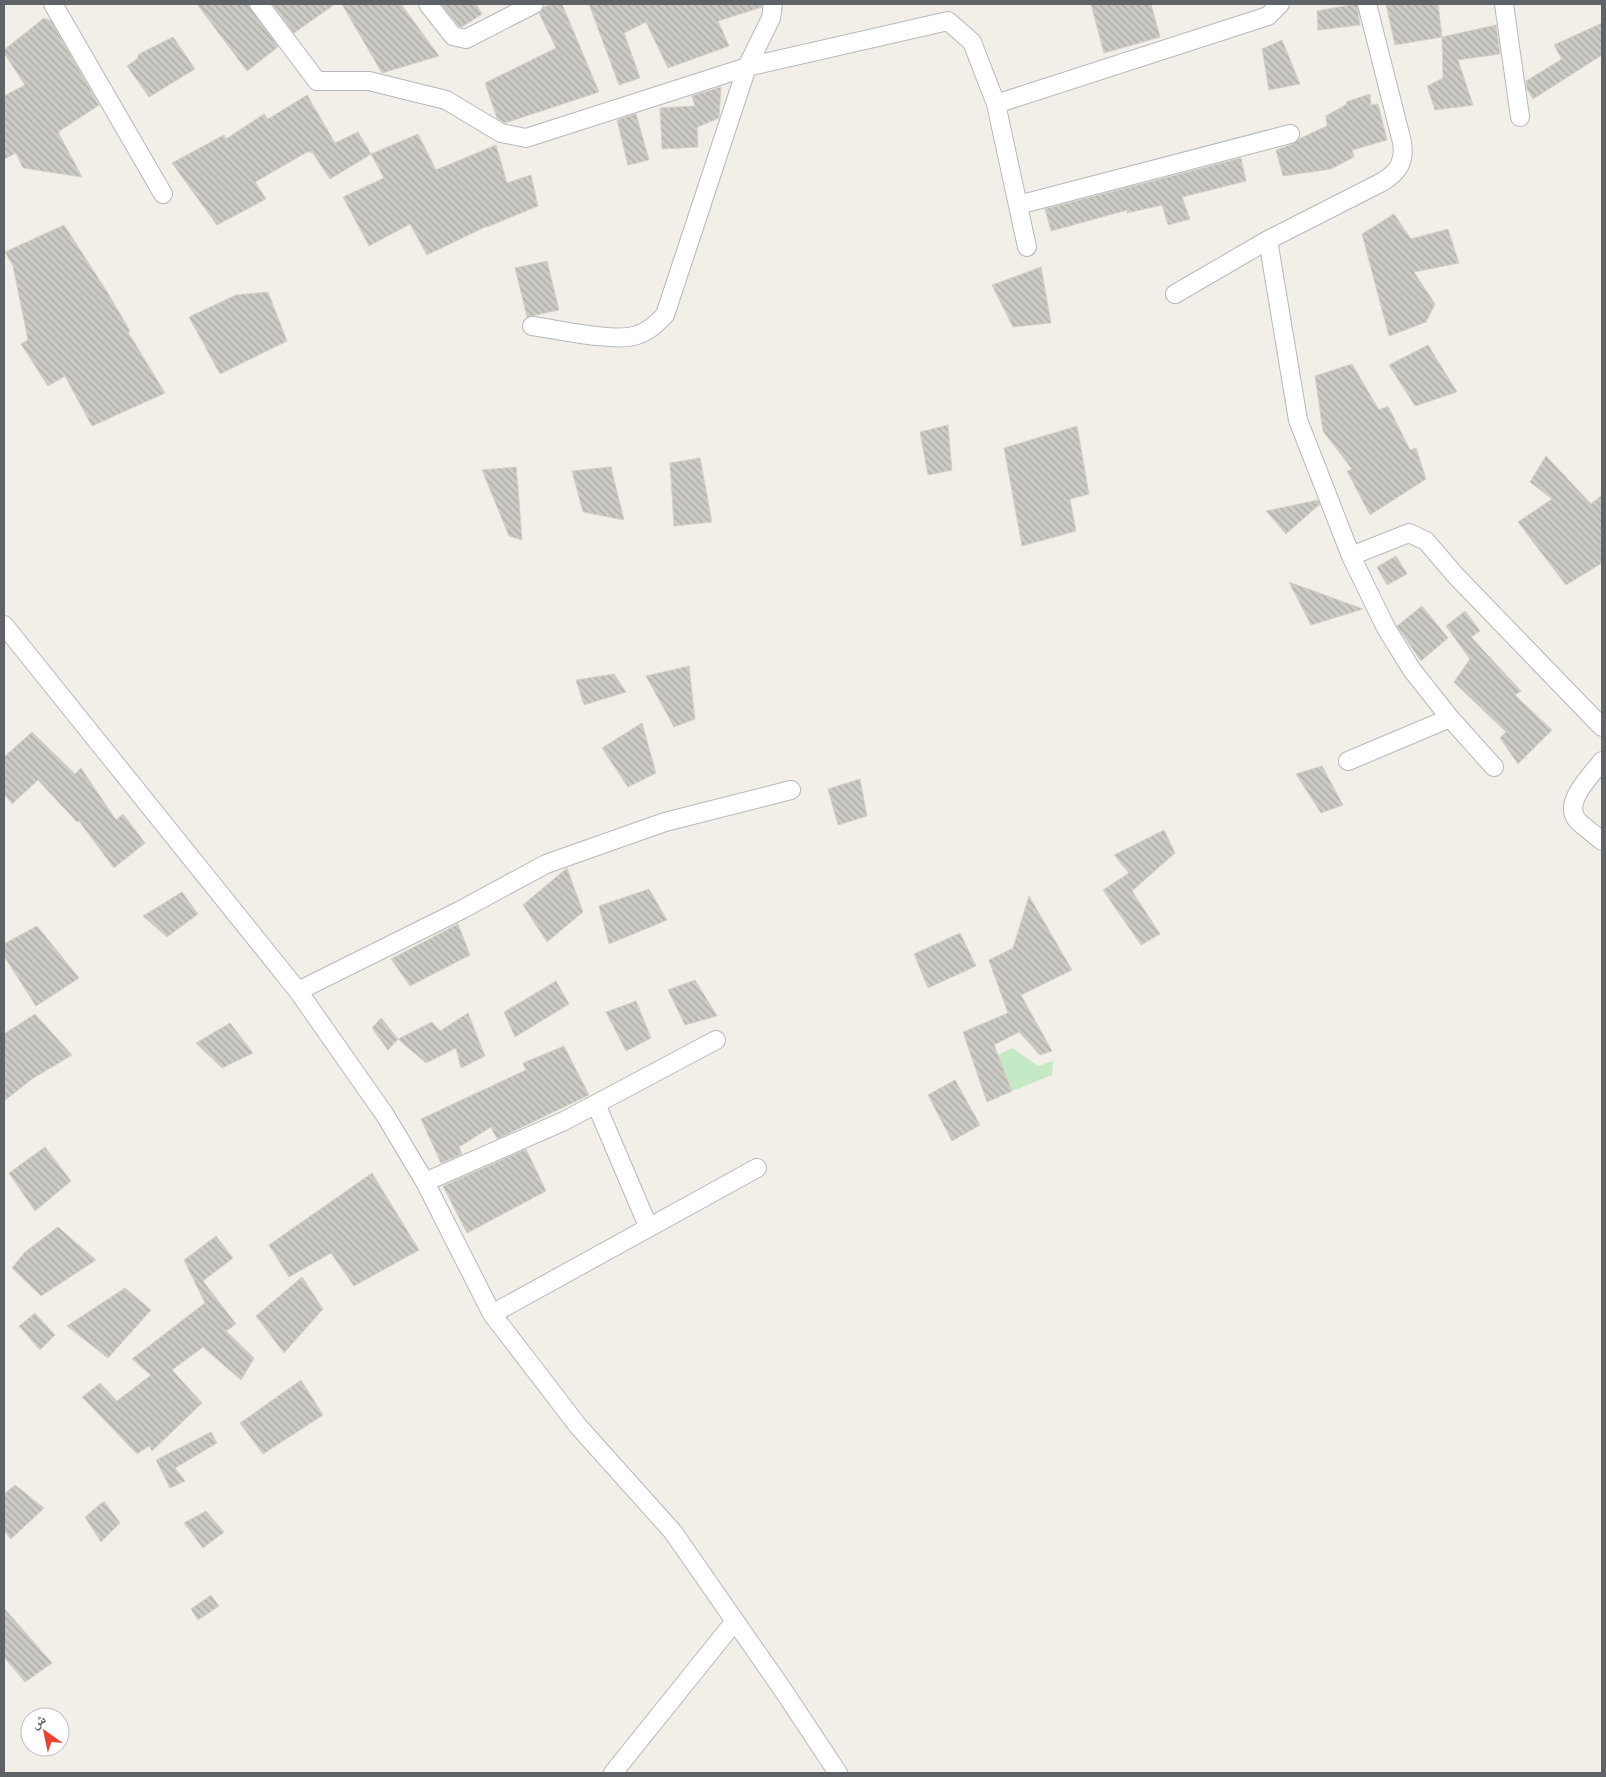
<svg xmlns="http://www.w3.org/2000/svg" width="1606" height="1777" font-family="Commissioner,'Noto Naskh Arabic',sans-serif">
<defs>
<pattern id="building-back-hatch" width="6" height="6" patternUnits="userSpaceOnUse" patternTransform="scale(1.25)"><rect width="6" height="6" fill="#cccac5"/><path d="M-1 5l2 2M0 0l6 6M5-1l2 2" fill="none" stroke="#a9a8a4"/></pattern>
</defs>
<rect width="100%" height="100%" fill="#f1efe8"/>
<path fill="#c5e8c5" d="M1012 1048 1038 1066 1053 1061 1052 1075 1012 1091 998 1055Z"/>
<path fill="url(#building-back-hatch)" stroke="#d6d1c6" d="M197 4H248L278 47 247 71Z
M275 4H335L294 33 273 5Z
M342 4H401L439 56 382 73Z
M441 4H476L482 14 462 27 459 26Z
M553 4H562L599 92 505 123 497 118 485 83 556 48 539 13 544 7Z
M589 4H762V7L718 21 729 46 668 68 646 22 624 33 640 78 619 85Z
M1091 4H1151L1160 37 1104 53Z
M1357 4 1360 25 1318 30 1317 11Z
M1386 4H1438L1442 37 1395 45Z
M44 18 51 21 99 105 58 132 82 177 23 168 16 153 4 159V96L25 85 4 53V50Z
M1602 23V55L1533 99 1527 89 1526 81 1562 59 1554 45Z
M1496 25 1500 54 1458 60 1473 105 1435 110 1427 86 1443 78 1442 37Z
M173 37 195 69 149 97 127 66 137 59 139 54Z
M1282 40 1300 84 1269 90 1262 49Z
M721 87 719 118 697 127 698 147 662 149 660 108 695 106 692 96Z
M1370 94 1371 105 1378 104 1387 140 1352 150 1354 157 1331 169 1283 176 1276 150 1293 144 1299 139 1327 126 1326 116 1347 104 1346 102Z
M307 95 335 143 358 132 371 154 330 179 312 152 310 153 309 151 255 182 266 199 217 225 172 163 224 135 226 139 264 114 268 119Z
M636 114 649 160 628 165 617 120Z
M418 134 436 170 496 145 507 183 531 175 538 206 487 227V226L427 255 410 224 369 246 343 197 384 178 371 154Z
M1241 158 1246 181 1182 197 1190 219 1168 225 1162 205 1127 213V210L1051 231 1045 209Z
M1394 214 1411 239 1448 229 1459 263 1414 272 1435 304 1426 322 1389 336 1362 234Z
M64 225 106 290 130 331 128 332 165 393 92 426 65 376 48 386 21 344 28 340 13 266 5 252Z
M547 261 559 310 527 317 515 268Z
M1041 267 1051 323 1013 327 992 285Z
M268 292 287 341 220 374 189 317 236 295Z
M1428 345 1457 392 1415 406 1389 365Z
M1352 364 1379 410 1388 406 1410 450 1416 448 1426 479 1370 515 1347 471 1352 469 1323 431 1315 376Z
M948 425 952 470 928 475 920 432Z
M1077 426 1089 494 1070 499 1076 531 1022 546 1004 448Z
M1546 456 1591 504 1602 495V563L1566 585 1518 522 1552 499 1530 482Z
M700 458 712 522 674 526 670 463Z
M516 467 518 487 522 540 509 536 482 470Z
M611 467 624 520 583 512 572 471Z
M1318 500 1320 504 1286 534 1266 511Z
M1396 556 1407 574 1387 585 1377 567Z
M1289 582 1363 609 1311 625Z
M1422 606 1448 638 1421 661 1397 626Z
M1465 611 1480 631 1471 637 1521 691 1515 695 1552 730 1518 764 1500 738 1506 732 1454 682 1470 659 1446 626Z
M689 666 695 719 674 727 646 676Z
M614 674 626 692 584 705 576 680Z
M642 723 656 773 628 787 602 748Z
M32 732 75 774 81 768 116 820 123 814 145 843 114 868 79 821 77 822 38 780 12 804 4 794V757Z
M1322 766 1343 805 1321 813 1296 774Z
M860 779 867 816 838 825 828 789Z
M1164 830 1175 853 1132 891 1160 934 1141 945 1103 890 1129 873 1114 855Z
M567 868 583 912 547 942 523 905Z
M649 889 667 920 609 944 599 906Z
M182 892 198 914 167 937 143 916Z
M1029 896 1072 970 1021 995 1052 1051 1040 1055 1019 1032 994 1045 1012 1091 987 1102 963 1032 1008 1013 989 960 1013 948Z
M458 924 470 955 410 986 391 959Z
M37 926 79 978 36 1006 4 956V944Z
M960 933 976 966 928 988 914 954Z
M695 980 717 1016 685 1025 668 990Z
M556 981 569 1004 515 1037 504 1012Z
M636 1001 651 1038 626 1051 606 1012Z
M468 1013 485 1056 461 1068 456 1048 426 1063 398 1039 432 1022 440 1031Z
M35 1014 72 1055 32 1079 4 1101V1034Z
M381 1018 398 1039 388 1050 372 1028Z
M230 1023 253 1053 222 1068 196 1043Z
M564 1046 589 1095 497 1139 491 1127 459 1147 462 1154 441 1163 421 1119 526 1070 523 1063Z
M955 1080 980 1125 952 1141 928 1095Z
M45 1147 71 1181 35 1211 9 1173Z
M526 1149 546 1191 467 1233 443 1186Z
M372 1173 419 1250 354 1286 331 1253 289 1277 269 1245Z
M58 1227 96 1260 41 1296 12 1268 25 1252Z
M216 1236 233 1258 203 1281 236 1324 226 1331 254 1358 241 1380 203 1347 172 1370 202 1403 152 1451 149 1446 137 1454 82 1397 100 1383 117 1401 151 1375 132 1359 205 1303 184 1260Z
M302 1277 323 1309 284 1353 256 1316Z
M125 1288 151 1310 108 1358 67 1326Z
M35 1313 55 1335 40 1350 19 1326Z
M301 1380 323 1415 263 1454 240 1423Z
M211 1432 217 1443 175 1468 185 1481 170 1488 156 1460Z
M15 1485 44 1508 11 1539 4 1531V1494Z
M104 1501 120 1523 101 1542 85 1517Z
M206 1511 224 1532 203 1548 184 1523Z
M211 1595 219 1606 198 1620 191 1609Z
M4 1608 52 1663 25 1682 4 1657Z"/>
<g fill="none" stroke-linecap="round" stroke-linejoin="round">
<g stroke="#b5b8bc" stroke-width="20">
<path id="street" d="M53 4 163 194
M259 4 317 81H369L446 100 501 133 526 138 747 67 948 21 972 42 996 104 1027 247
M428 4 453 36 466 39 534 4
M1504 4 1520 117
M996 104 1268 16 1280 4
M1018 205 1290 134
M1268 240 1298 420 1351 556 1386 628 1412 670 1450 718 1494 767
M1175 294 1268 240 1382 182C1399 172 1405 161 1402 142L1367 4
M532 326C556 329 616 343 637 335 649 331 656 324 665 315L747 67 771 18 773 4
M1351 556 1409 533 1426 541 1456 576 1602 727
M4 625 298 991 385 1115 425 1182 492 1314 578 1426 673 1532 783 1690 838 1773
M1348 761 1450 718
M1602 761C1592 775 1561 803 1578 821 1585 828 1594 834 1602 841
M298 991 461 910 546 864 665 822 791 790
M596 1104 648 1226
M425 1182 564 1121 716 1040
M492 1314 757 1168
M613 1773 735 1621"/>
</g>
<use href="#street" stroke="#fff" stroke-width="18"/>
</g>
<rect width="1606" height="1777" fill="none" stroke="#5f6368" stroke-width="10"/>
<g transform="translate(45 1732) rotate(327)"><circle r="24" fill="#ffffff" stroke="#bfc1c3"/>
<path d="M0-4L9 19L0 12L-9 19Z" fill="#ea4335"/>
<text y="-8" font-size="14" font-weight="bold" text-anchor="middle" fill="#5f6368">ش</text>
</g>
</svg>
